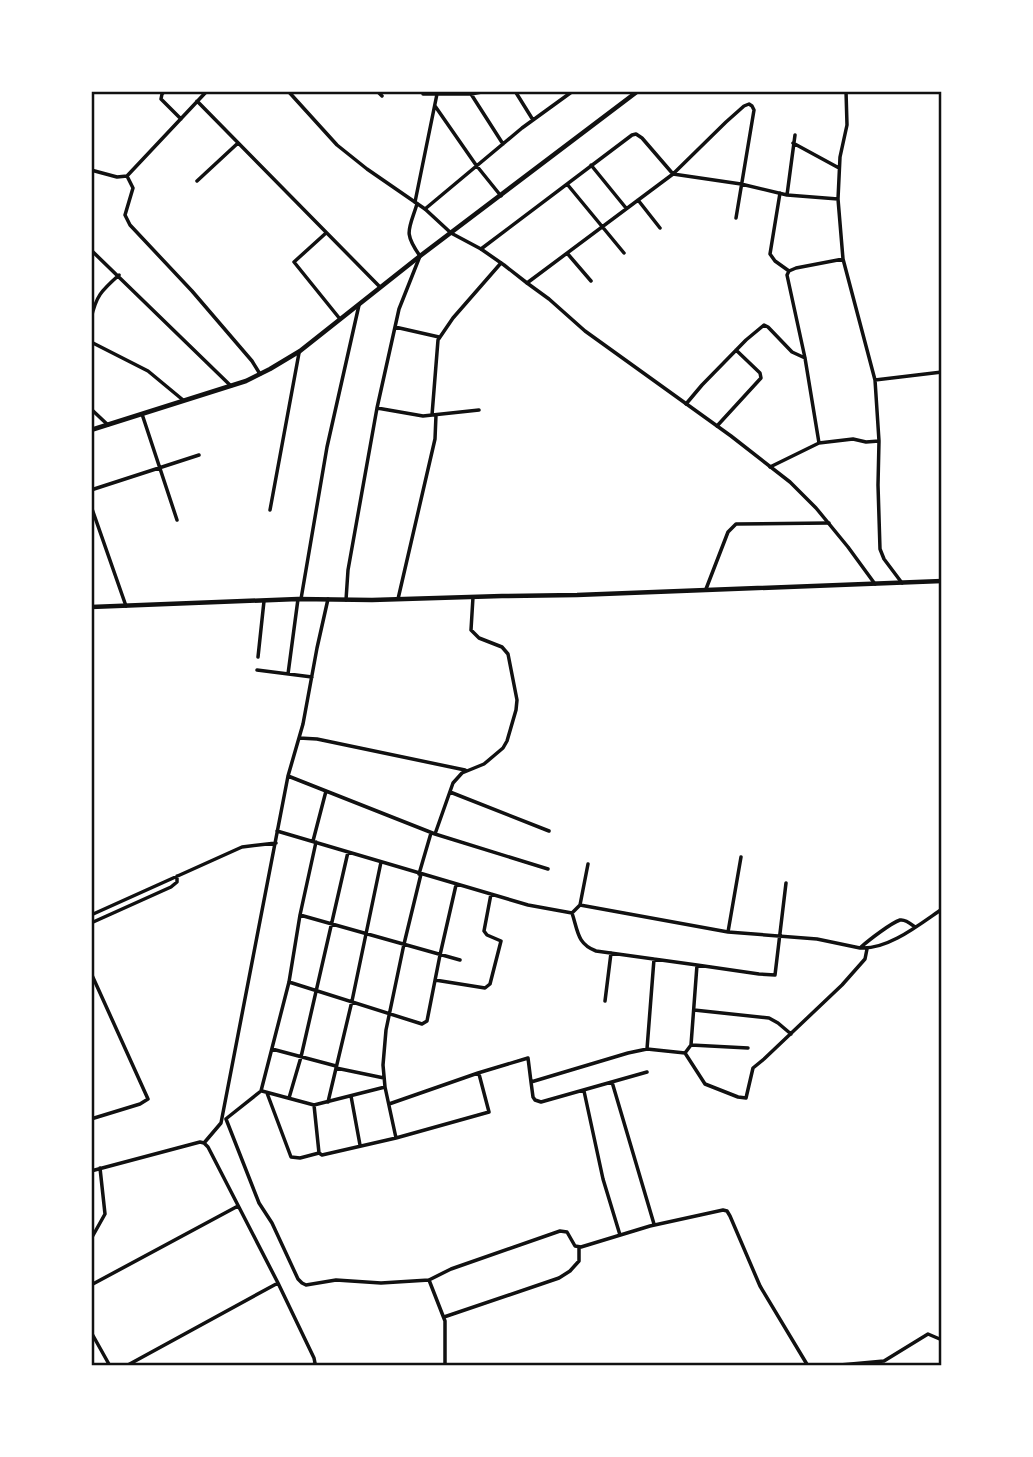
<svg xmlns="http://www.w3.org/2000/svg" width="1033" height="1457" font-family="'IBM Plex Sans',sans-serif">
<rect width="100%" height="100%" fill="#fff"/>
<g fill="none" stroke-linecap="round" stroke-linejoin="round">
<path stroke="#111" stroke-width="3.5" d="M165 91 162 94 161 99 181 119
M377 91 382 96
M515 91 533 120
M846 91 847 125 840 157 838 199 843 259 875 380 879 441 878 485 880 549 884 559 902 583
M423 94H471L487 91
M471 94 503 144
M197 101 380 287
M435 106 476 165 501 196
M793 143 839 168
M591 165 626 208
M91 170 117 177 127 176 207 91
M127 176 133 188 125 215 130 225 192 291 252 361 260 374
M197 181 238 143
M567 184 624 253
M780 193 770 254 775 261 789 271
M787 195 795 135
M638 200 660 228
M415 202 437 94
M425 209 522 128 573 91
M326 233 294 262 340 319
M481 249 632 135 636 134 642 138 673 174 726 122 744 106 749 104 752 106 754 110 736 218
M91 250 231 386
M567 253 591 281
M527 283 673 174 741 184 787 195 838 199
M91 319C96 296 101 291 119 275
M395 327 439 337
M91 342 148 371 183 400
M875 380 942 372
M686 404 702 385 746 340 764 325 768 327 792 352 805 358
M377 408 423 416 479 410
M91 409 108 425
M142 414 177 520
M432 415 438 340 453 318 501 263
M717 426 761 378 760 373 736 350
M819 443 805 358 787 275 789 271 796 268 843 259
M770 467 819 443 853 439 866 442 879 441
M91 490 199 455
M91 506 126 606
M270 510 299 353
M706 589 728 532 736 524 829 523
M301 599 327 447 359 305
M398 599 435 439 436 415
M346 600 348 570 377 408 399 309 420 256C403 232 409 230 417 204
M258 657 264 601
M257 670 312 677
M288 674 298 599
M299 738 317 739 465 770
M288 776 435 834 548 869
M450 792 549 831
M277 831 528 905 572 913 580 905 728 932 817 939 860 948C888 950 920 924 942 909
M435 834 453 783 462 773 484 764 503 748 507 741 516 710 517 700 508 654 502 647 479 638 471 630 473 597
M313 841 326 791
M419 874 431 833
M786 883 775 975 759 974 697 965 691 1045 685 1053 705 1084 738 1097 746 1098 753 1068 764 1059 842 985 865 959 867 949
M580 905 588 864
M572 913C578 931 577 944 596 951L697 965
M91 915 242 847 276 843
M300 915 460 960
M91 923 171 887 177 882V876
M728 932 741 857
M861 947C869 940 891 923 900 920 906 919 911 924 915 927
M91 973 148 1099 140 1104 91 1119
M435 980 485 988 490 984 501 941 487 935 484 931 491 894
M289 982 422 1024 427 1021 440 955 456 885
M605 1001 611 953
M694 1010 769 1018 778 1023 791 1034
M691 1045 748 1048
M272 1049 336 1066
M647 1049 654 959
M336 1068 384 1078
M531 1082 533 1097 535 1100 541 1102 647 1072
M612 1082 654 1224
M262 1091 314 1105 385 1087
M584 1091 603 1179 620 1235
M267 1093 291 1157 300 1158 319 1153
M351 1096 360 1145
M289 1098 301 1057 348 852
M328 1102 352 1001 381 862
M389 1104 478 1073 528 1058 531 1082 628 1053 647 1049 685 1053
M314 1105 319 1153 322 1155 396 1138 489 1112 479 1074
M227 1118 261 1091 289 982 300 915 316 842
M226 1119 259 1203 272 1223 298 1279 302 1283 306 1285 336 1280 381 1283 429 1280 451 1269 560 1231 567 1232 575 1246 581 1247 650 1226 723 1210 727 1211 730 1216 760 1286 808 1366
M396 1138 385 1087 383 1065 386 1030 404 944 421 874
M204 1143 208 1147 278 1283 314 1358 315 1363 312 1366
M91 1171 200 1142 204 1143 221 1123 288 776 303 724 317 648 328 599
M91 1239 105 1214 100 1168
M429 1280 445 1321V1366
M91 1285 238 1206
M444 1317 559 1278 570 1271 579 1261V1247
M91 1332 110 1366
M126 1366 278 1283
M829 1366 884 1361 928 1334 942 1340"/>
<path stroke="#111" stroke-width="3.5" d="M288 91 337 145 367 169 425 209 451 233 481 249 504 265 527 283 549 299 585 331 731 436 790 482 816 508 848 547 875 584"/>
<path stroke="#111" stroke-width="4.5" d="M91 430 246 381 270 369 300 351 420 256 638 91
M91 607 298 599 372 600 502 596 577 595 942 581"/>
</g>
<rect width="1033" height="1457" fill="none" stroke="#ffffff" stroke-width="186"/>
<rect x="93" y="93" width="847" height="1271" fill="none" stroke="#111" stroke-width="2.5"/>
</svg>
